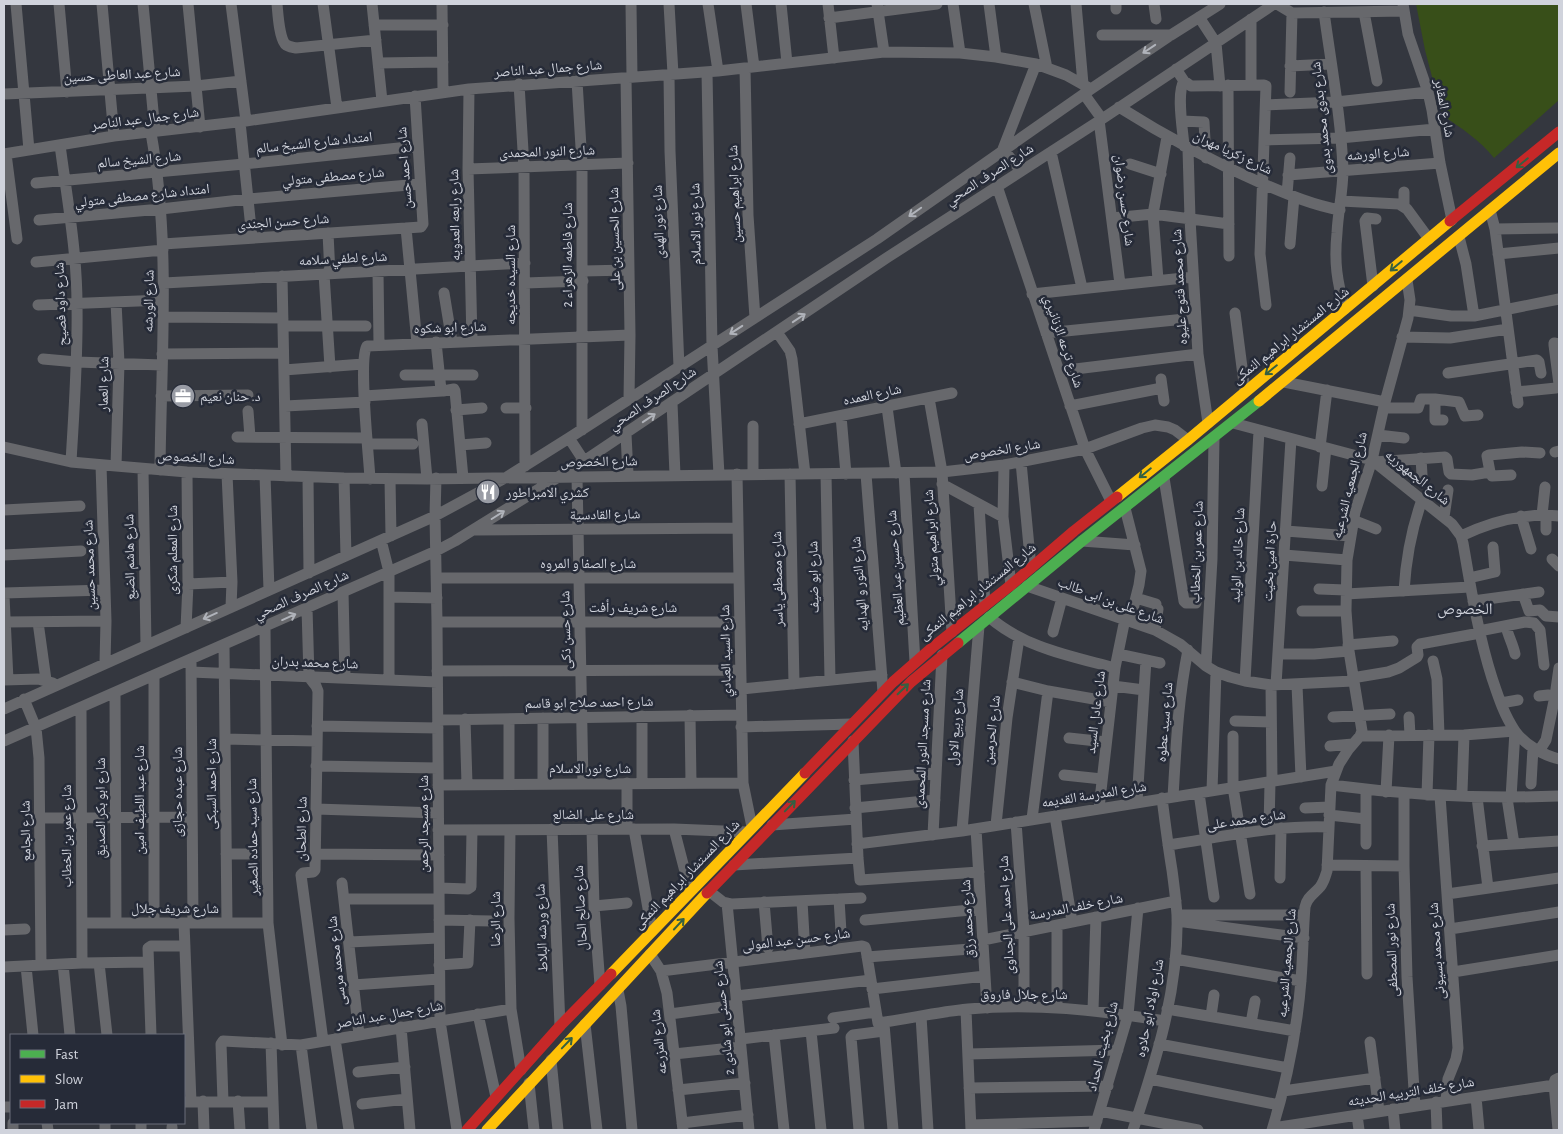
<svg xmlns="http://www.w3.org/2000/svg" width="1563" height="1134" font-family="'Alegreya Sans','Noto Naskh Arabic',sans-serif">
<rect width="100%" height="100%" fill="#34373f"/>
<path fill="#384f19" d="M1416 4H1559V100L1494 158C1480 140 1461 128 1442 115L1425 50Z"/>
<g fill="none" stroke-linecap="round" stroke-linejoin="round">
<path stroke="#67686c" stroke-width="11" d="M16 4 29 150
M59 4 67 92
M102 4 114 136
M143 4 155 132
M188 4 200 127
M231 4 246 121
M277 4C278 14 279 36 285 44 288 47 291 47 296 48L376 40
M323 4 337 108
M372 4 382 101
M442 4 443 92
M631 4 632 77
M669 4 673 74
M708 4 718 71
M746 4 754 67
M781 4 787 63
M828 4 834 58
M877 4 884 52
M953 4 960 53
M989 4 996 57
M1034 4 1047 68
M1076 4 1083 84
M1116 4V9
M1154 4 1156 19
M1277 4 1292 13 1403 11
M1403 4 1408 34 1428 92 1432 110 1440 163 1452 220
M1324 12C1331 64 1341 117 1343 169 1343 191 1338 212 1337 233 1334 262 1337 282 1345 309
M1364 12 1377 81
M1199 17 1216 43 1220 86
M829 18 937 4
M1251 19V85
M374 25H443
M1102 35H1171
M378 63 443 62
M1290 66 1331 64
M745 68 748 215 755 318
M1176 69 1184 81 1191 86 1264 85 1266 86 1260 254 1266 305
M707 72 712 346 719 475
M669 75 670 151 679 367
M626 78 630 335 629 399
M577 81 582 164V430
M1184 81C1176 93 1183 131 1184 146
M519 84 524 167 525 466
M1228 85 1229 256
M469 89 468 169 472 341
M1290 92 1292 13
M4 94 196 86 241 81
M1084 94 1102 119
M1266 105 1336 102 1428 92
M1119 107C1165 136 1211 161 1261 183 1287 194 1312 205 1340 210
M1099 120 1120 284
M1182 121 1204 122 1206 158
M240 122 252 238
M151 133C171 244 161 358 160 470
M1264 140 1340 138 1435 129
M60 145C67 198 77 252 77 305 78 357 74 410 71 462
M1188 149 1190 219 1198 354 1208 423
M1051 152 1082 288
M4 154 114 136 246 121 469 89 718 71 884 52 960 53 996 57 1036 64 1047 68 1066 75 1091 89
M6 154 17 239
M1130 164 1161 174
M468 169 628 163
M1021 171 1003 149 1036 64
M1288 175 1440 163
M36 183 244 164 418 146
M997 186 1085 449 1111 501
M1287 194 1290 158
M1341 201 1399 204 1407 209 1429 239
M1404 206V192
M1490 210 1495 229 1518 403
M1112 218 1153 214 1229 224
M39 220 161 209 248 199 420 184
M406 228 417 343
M1495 229 1559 228
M328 233 330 274
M1459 237 1466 264 1474 316
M163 244 421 227 423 224 415 96
M1290 244 1294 197
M1498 254 1559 248
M36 262 163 250
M378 271 379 345
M583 271 629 270
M324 274 330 367
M282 276 286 476
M1158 280 1153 214 1167 137
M164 283 525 263
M525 283 583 281
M1373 286 1365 221 1367 218 1376 219
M444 293 452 342
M1032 294 1193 277
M116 302 119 363 116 466
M38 305 163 300
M1409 310 1451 316H1474L1559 299
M1235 313 1245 391
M163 317 283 318
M283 326H366
M777 332 790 351 792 359 805 474
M1046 333 1195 318
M1402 337 1450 338 1508 329
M436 342 441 390 443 391 454 389 455 391 463 478
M1559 344 1554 343V345L1559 384
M162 354 283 353
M43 359 77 362 162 365
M284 370 363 364
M1059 371 1198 354
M1448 373 1537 360 1539 362 1541 373
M405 375H473
M1161 379 1164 401
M1284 382 1385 402
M1516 392 1556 388
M161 396 248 395
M364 396 442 391
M929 398 942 472 952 632
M1435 399V420H1443
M672 403 675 475
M285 406 365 402
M1070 406 1162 388
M887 407 896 473
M506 408H526
M1384 408H1418L1421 399H1435L1459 402 1465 416 1478 415
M456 410 482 408
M248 411 250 437
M841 416 846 474
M1233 423 1372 460 1452 524 1461 536 1463 543C1471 589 1478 634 1492 678 1498 696 1504 715 1515 731 1525 745 1543 755 1559 759
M422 424 427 479
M799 424 952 393
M753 426V474
M626 434 628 475
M1378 435 1404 438
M237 437 367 438
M569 438 584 461
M368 444H413
M460 445 486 443
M4 447 71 462 116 466 187 472 344 478 427 479 942 472 1004 465 1085 449 1142 428 1155 425 1168 427 1175 430 1188 440
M1320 447 1327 390
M1555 452 1559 451
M1421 458 1422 475
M1021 462 1031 568
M1374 462 1445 457 1447 459 1449 472 1451 474 1472 475 1490 472 1492 476 1511 475
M101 465 106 621 105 663
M1004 465 1003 517 1011 585
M143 469 146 645
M1490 472 1487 456 1489 455 1522 452 1540 453
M904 473 915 662
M227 474 232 582 231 607
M737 474 743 783 752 827
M790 474 794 684
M826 474 830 680
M866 474 883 692
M265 475 269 590
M577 476 583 784
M308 477 309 573
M344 478 346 556
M436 478 435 516 437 622 440 1021 457 1130
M1164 478 1184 601 1186 603H1196
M370 479C369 457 358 359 367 346L630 335
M390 479 391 536
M942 484 1003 517
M1322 486 1326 448
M979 505 985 605
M1125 508 1141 571 1139 585 1130 621
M4 510 80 506
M1542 515 1545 487
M1521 516 1531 549
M1444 517 1448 490
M1353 520 1376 529
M475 530 738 528
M1546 530V515
M1286 531 1350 536
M1461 536C1492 521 1525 513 1559 516
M381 540 389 572V680
M1082 541 1135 545
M4 555 81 551
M1284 555 1347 560
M1552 559 1559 566
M437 578H739
M1469 578 1495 572 1493 547
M188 584 232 582
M1027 586 1155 630 1180 644 1206 666 1216 672 1230 677 1245 681 1271 685 1353 681
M1319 589 1346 590
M1404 591C1406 559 1411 530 1422 500
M343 592 345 678
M4 593 105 590
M1346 594 1470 587
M1523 594 1529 611 1540 610 1546 616 1559 617
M4 596 8 680
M389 597 437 598
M1136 598 1156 604
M1473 601 1539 592
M307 608 309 677 316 686 318 691 315 870 313 872 303 873 301 875 323 1041
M1302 611H1346
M989 617C1025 648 1071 656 1115 668
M5 622 106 621
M38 622 46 680
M437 622H740
M1506 626C1508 636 1513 644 1515 654
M265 627 268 923 282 1045
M186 628 188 584 187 472
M1155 630 1158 609
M1479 631 1525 622 1534 623 1540 630 1544 665
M1053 632 1062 598
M224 645 227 923
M1348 645 1393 641
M1118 654 1160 663
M1278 654H1314L1349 651
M191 660 193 923
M1433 661 1437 679 1439 735
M1206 666 1212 559 1214 438
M437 671 740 670
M191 672 437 682
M154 676V923
M1352 678 1388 672 1399 668 1417 657 1418 655 1417 647 1420 644 1480 633
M4 680 38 679 53 683
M1245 681 1259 431
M1012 682 1048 691 1111 702
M1271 685 1272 781
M1276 685 1291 439
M1297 685 1301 777
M1113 686 1144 690
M742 689 882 675
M115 693 116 923
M1539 696 1548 695 1559 697
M24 699 36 728 39 758 41 965
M1501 703 1518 700
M81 708 82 963
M4 709 435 516 507 477 569 438 877 239 1091 89 1171 35 1220 4
M690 715 691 783
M1333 717 1390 714
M1409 717 1410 735
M465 719 467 784
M509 719V784
M438 720 741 715
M1235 721 1271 722
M317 726 438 728
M741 727 851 724
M1233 736V787L1250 894
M1360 736 1464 735 1515 731 1511 798
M1069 738 1106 742
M225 739 317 741
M4 741 436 551 455 541 584 461 888 257 1102 119 1274 4
M853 741 858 858 860 880 979 872
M1330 746 1353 744
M1539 751 1546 740 1555 696 1559 668
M316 766 438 768
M1064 775 1102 779
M854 780 936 773
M642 783V716
M543 784V718
M1531 784 1533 748
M438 785 743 783
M1331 785C1407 795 1483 799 1559 796
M1212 791 1216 672
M1386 792 1389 735
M1462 792 1464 735
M1199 793 1214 897
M1404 794V866L1407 977 1415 1106
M1427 795 1429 735
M1440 796 1458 1048 1456 1059 1448 1079 1446 1101
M1173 797C1176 747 1178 699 1188 650
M1477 797 1488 888
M1507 798 1514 844
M1137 802 1146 660
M855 808 935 800
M1099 808 1115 668 1125 619
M1305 808 1330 807
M316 809 438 813
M1329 815 1366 819
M1055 816 1072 922
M40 818 192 817
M1032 819 1048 691
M1016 822 1024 931V1007
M772 825 856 819
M996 825 1007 718 1019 638
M552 829 560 1026
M592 829 594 906 600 985
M627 829V783
M634 829 652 931
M674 829 690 891
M976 829 987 1008
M1269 829 1270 782
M438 830 674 829 747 832
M510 830 509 918 511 1009 521 1070
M962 831 979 626
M933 835 942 655
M857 844 962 831 1336 771
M1366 844V790
M1168 845C1222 837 1274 825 1329 827
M1482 846 1559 841
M226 854H248
M315 854 439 855
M734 865 858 858
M1327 865 1404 866
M1366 866 1367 974
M1280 878 1281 828
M342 883 359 1035
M439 888 468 889 471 887 472 830
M709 891 723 902 732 904 861 898
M1447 894 1559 878
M344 899H439
M839 899 841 932
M802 901 805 953
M764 902 768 948
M727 903 749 1130
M594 906 627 903
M1177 915H1304
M439 920 492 921
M865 920 981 909
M1177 921 1304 938
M82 923H268
M184 923 191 1102
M1450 929 1559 912
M4 930 25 929
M983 940 1176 901
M349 942 439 938
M650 954 661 971 667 993 683 1130
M867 957 983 948
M1175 959 1301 981
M99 963 107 1035
M63 964 70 1035
M439 965 468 963 470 920
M26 966 33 1035
M4 967 82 963 148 962
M661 971 862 946 865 947 866 950 878 1023C908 1019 937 1012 968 1009 1034 1003 1099 1010 1165 1021
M1453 972 1559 955
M353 985 439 979
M872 989 985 976
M618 990 621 1006 632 1130
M736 996 871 980
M1057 1008V925
M1167 1009 1295 1031
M966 1010 971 1130
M1093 1010 1096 917
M478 1014 496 1097
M670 1014 737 1005
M921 1016 928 1130
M1211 1016 1214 995
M833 1018 875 1012
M1251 1023 1255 1001
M585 1024 597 1130
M884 1024 893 1130
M401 1027 410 1130
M811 1031 821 1130
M151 1035 148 948 151 946H185
M774 1035 784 1130
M335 1039 349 1130
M741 1039 834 1028
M1370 1042 1379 1111
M271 1043 274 1130
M1159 1044 1288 1068
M301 1045 312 1130
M674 1054 741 1047
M968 1054 1118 1050
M551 1060 558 1130
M358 1072 405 1067
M1150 1079 1279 1105
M529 1083 534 1130
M969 1088 1108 1086
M678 1090 745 1083
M1283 1091 1375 1078
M1476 1097 1479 1130
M203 1101 204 1130
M223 1101 221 1044 223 1041 301 1045 511 1009
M238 1101 240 1130
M184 1102H273
M1436 1102 1437 1130
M362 1104 407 1099
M4 1107H11
M1393 1109 1395 1130
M1100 1111 1198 1130
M1357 1115 1359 1130
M47 1123 48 1130
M105 1123V1130
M141 1123V1130
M682 1123 748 1115
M971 1125 1097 1121
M172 1127V1130
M1273 1128 1554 1085
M13 1130V1123
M859 1130 851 1037 853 1035 884 1031
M1094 1130 1128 1015 1138 908
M1133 1130C1156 1061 1179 989 1177 915 1176 900 1174 885 1172 870 1168 846 1165 822 1162 798
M1272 1130C1287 1081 1297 1031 1301 980 1303 955 1303 931 1305 907 1307 897 1314 894 1320 887 1324 882 1325 877 1327 871L1331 785 1339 764 1348 750 1360 736 1362 731 1349 651 1346 611 1347 560 1355 512 1372 460 1385 402 1408 318 1410 300 1407 280
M1558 1130 1554 1083 1555 1080 1559 1078"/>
<path stroke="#4caf50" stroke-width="11" d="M958 643 1082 541 1259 401"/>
<path stroke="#ffc107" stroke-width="11" d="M1259 401 1559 153
M1117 497 1188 440 1450 221
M611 974 805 773
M487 1130 707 893"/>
<path stroke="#c62828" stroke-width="11" d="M1450 221 1559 132
M805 773 893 682 933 647 1011 585 1074 531 1117 497
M707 893 911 682 958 643
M467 1130 560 1026 611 974"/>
</g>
<defs><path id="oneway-shaft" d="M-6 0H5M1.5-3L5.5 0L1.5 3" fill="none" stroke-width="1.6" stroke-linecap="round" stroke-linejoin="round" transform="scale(1.25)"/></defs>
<g stroke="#b0b3ba">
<use href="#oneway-shaft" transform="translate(1149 49) rotate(146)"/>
<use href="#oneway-shaft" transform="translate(915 212) rotate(145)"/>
<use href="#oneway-shaft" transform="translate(799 318) rotate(-34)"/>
<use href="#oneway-shaft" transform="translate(736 330) rotate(147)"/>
<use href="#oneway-shaft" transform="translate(649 418) rotate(-34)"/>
<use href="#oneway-shaft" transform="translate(498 515) rotate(-32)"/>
<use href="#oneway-shaft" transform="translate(210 616) rotate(156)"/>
<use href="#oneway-shaft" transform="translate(289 617) rotate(-24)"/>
</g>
<g stroke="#356042">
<use href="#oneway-shaft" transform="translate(1522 163) rotate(141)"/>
<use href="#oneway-shaft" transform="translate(1396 266) rotate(140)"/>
<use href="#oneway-shaft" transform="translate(1271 370) rotate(141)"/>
<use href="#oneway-shaft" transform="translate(1145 473) rotate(141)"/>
<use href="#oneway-shaft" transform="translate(903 689) rotate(-44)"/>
<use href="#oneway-shaft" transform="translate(790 806) rotate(-46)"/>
<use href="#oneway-shaft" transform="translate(679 924) rotate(-47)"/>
<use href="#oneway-shaft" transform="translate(567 1043) rotate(-46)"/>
</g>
<defs>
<g id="office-disc" transform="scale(1.25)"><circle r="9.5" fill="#999ca5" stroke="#262b38"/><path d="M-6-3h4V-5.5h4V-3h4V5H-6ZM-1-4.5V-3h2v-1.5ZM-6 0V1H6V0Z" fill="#fff"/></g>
<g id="restaurant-disc" transform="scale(1.25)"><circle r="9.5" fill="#999ca5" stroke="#262b38"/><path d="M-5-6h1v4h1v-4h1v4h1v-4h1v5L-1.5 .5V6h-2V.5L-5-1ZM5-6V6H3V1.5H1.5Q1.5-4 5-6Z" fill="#fff"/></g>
</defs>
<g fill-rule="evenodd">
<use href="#office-disc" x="183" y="396"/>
<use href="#restaurant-disc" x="488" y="492"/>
</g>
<g text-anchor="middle" stroke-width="5" stroke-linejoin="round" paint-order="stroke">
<g font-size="14" fill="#d0d3dc" stroke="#262b38">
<text transform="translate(548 68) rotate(-4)" y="5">شارع جمال عبد الناصر</text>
<text transform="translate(122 74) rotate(-3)" y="5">شارع عبد العاطى حسين</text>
<text transform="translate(1445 108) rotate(79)" y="5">شارع المقابر</text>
<text transform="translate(145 118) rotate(-7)" y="5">شارع جمال عبد الناصر</text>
<text transform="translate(1321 118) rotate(-96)" y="5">شارع بدوى محمد بدوى</text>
<text transform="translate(314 142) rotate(-6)" y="5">امتداد شارع الشيخ سالم</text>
<text transform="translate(547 151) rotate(-2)" y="5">شارع النور المحمدى</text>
<text transform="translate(1233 152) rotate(25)" y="5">شارع زكريا مهران</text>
<text transform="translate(1378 153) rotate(-4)" y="5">شارع الورشه</text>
<text transform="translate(139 159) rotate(-5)" y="5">شارع الشيخ سالم</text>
<text transform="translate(404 168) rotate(-94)" y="5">شارع احمد حسن</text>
<text transform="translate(989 174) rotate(-33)" y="5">شارع الصرف الصحي</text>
<text transform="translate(333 176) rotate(-5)" y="5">شارع مصطفى متولي</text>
<text transform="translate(734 194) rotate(-92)" y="5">شارع ابراهيم حسين</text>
<text transform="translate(142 195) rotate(-6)" y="5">امتداد شارع مصطفى متولي</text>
<text transform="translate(1125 200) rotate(83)" y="5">شارع حسن رضوان</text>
<text transform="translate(454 215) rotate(-91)" y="5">شارع رابعه العدويه</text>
<text transform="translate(283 221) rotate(-4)" y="5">شارع حسن الجندى</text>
<text transform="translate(658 222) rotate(-92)" y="5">شارع نور الهدى</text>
<text transform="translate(695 224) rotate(-91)" y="5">شارع نور الاسلام</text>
<text transform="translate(614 239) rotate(-91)" y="5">شارع الحسين بن على</text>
<text transform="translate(567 255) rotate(-90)" y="5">شارع فاطمه الزهراء 2</text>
<text transform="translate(343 258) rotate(-3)" y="5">شارع لطفي سلامه</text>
<text transform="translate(510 275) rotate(-90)" y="5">شارع السيده خديجه</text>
<text transform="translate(1179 287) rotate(-93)" y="5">شارع محمد فتوح عليوه</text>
<text transform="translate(148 301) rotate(-89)" y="5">شارع الورشه</text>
<text transform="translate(60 304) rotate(-92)" y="5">شارع داود فصيح</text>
<text transform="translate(450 327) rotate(-2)" y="5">شارع ابو شكوه</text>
<text transform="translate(1290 335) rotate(-39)" y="5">شارع المستشار ابراهيم النمكى</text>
<text transform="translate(1064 341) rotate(71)" y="5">شارع ترعه الزنانيري</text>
<text transform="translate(103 384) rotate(-89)" y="5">شارع العمار</text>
<text transform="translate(872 394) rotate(-12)" y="5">شارع العمده</text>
<text transform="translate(652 398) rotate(-34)" y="5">شارع الصرف الصحي</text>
<text transform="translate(1002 449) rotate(-9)" y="5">شارع الخصوص</text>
<text transform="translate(196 457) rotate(3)" y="5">شارع الخصوص</text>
<text transform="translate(599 461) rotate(-1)" y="5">شارع الخصوص</text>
<text transform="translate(1418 477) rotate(39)" y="5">شارع الجمهوريه</text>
<text transform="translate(1349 485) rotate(-76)" y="5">شارع الجمعيه الشرعيه</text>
<text transform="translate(605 514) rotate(-1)" y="5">شارع القادسية</text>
<text transform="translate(931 538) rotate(-94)" y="5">شارع ابراهيم متولي</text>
<text transform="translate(172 550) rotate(-90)" y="5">شارع المعلم شكرى</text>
<text transform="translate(1196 552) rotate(-88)" y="5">شارع عمر بن الخطاب</text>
<text transform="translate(1237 555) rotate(-87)" y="5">شارع خالد بن الوليد</text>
<text transform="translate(129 557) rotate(-91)" y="5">شارع هاشم الضبع</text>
<text transform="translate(1269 561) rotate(-87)" y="5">حارة امين بخيت</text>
<text x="588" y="568">شارع الصفا و المروه</text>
<text transform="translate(89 565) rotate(-92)" y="5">شارع محمد حسين</text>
<text transform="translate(895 568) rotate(-94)" y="5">شارع حسين عبد العظيم</text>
<text transform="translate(813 577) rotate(-91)" y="5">شارع ابو ضيف</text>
<text transform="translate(777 579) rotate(-91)" y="5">شارع مصطفى ياسر</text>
<text transform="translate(859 584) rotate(-95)" y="5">شارع النور و الهدايه</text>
<text transform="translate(977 591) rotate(-39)" y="5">شارع المستشار ابراهيم النمكى</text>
<text transform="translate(301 594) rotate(-24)" y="5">شارع الصرف الصحي</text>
<text transform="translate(1111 600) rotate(20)" y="5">شارع على بن ابى طالب</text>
<text x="633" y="612">شارع شريف رأفت</text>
<text transform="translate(565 630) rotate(-91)" y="5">شارع حسن ذكى</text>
<text transform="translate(725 651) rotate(-91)" y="5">شارع السيد العبادي</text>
<text transform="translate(315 662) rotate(2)" y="5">شارع محمد بدران</text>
<text transform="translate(589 702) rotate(-1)" y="5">شارع احمد صلاح ابو قاسم</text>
<text transform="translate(1095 712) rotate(-83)" y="5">شارع عادل السيد</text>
<text transform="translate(1164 722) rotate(-85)" y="5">شارع سيد عطوه</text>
<text transform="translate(955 727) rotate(-85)" y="5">شارع ربيع الاول</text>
<text transform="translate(991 730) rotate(-83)" y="5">شارع الحرمين</text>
<text transform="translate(922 744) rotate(-87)" y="5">شارع مسجد النور المحمدى</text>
<text x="590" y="773">شارع نور الاسلام</text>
<text transform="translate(211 784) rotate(-90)" y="5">شارع احمد السبكى</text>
<text transform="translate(177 792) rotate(-90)" y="5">شارع عبده حجازى</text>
<text transform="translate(1094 794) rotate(-9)" y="5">شارع المدرسة القديمه</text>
<text transform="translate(139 800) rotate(-90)" y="5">شارع عبد اللطيف امين</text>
<text transform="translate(100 808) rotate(-90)" y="5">شارع ابو بكر الصديق</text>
<text x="593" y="819">شارع على الضالع</text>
<text transform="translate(1246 819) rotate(-8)" y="5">شارع محمد على</text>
<text transform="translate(423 824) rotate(-90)" y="5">شارع مسجد الرحمن</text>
<text transform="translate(301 829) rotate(-89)" y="5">شارع الطحان</text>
<text transform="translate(25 831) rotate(-91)" y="5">شارع الجامع</text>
<text transform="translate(66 836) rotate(-90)" y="5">شارع عمر بن الخطاب</text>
<text transform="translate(252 837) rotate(-91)" y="5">شارع سيد حماده الصغير</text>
<text transform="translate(686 874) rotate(-46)" y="5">شارع المستشار ابراهيم النمكى</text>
<text transform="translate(1076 906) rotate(-11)" y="5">شارع خلف المدرسة</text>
<text x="175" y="913">شارع شريف جلال</text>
<text transform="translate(580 908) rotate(-93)" y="5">شارع صالح الحال</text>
<text transform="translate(1006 915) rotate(-93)" y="5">شارع احمد على الجداوى</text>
<text transform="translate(495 919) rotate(-90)" y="5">شارع الرضا</text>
<text transform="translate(967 919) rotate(-93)" y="5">شارع محمد رزق</text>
<text transform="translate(541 928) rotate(-92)" y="5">شارع ورشه البلاط</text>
<text transform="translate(796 939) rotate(-7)" y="5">شارع حسن عبد المولى</text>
<text transform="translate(1391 950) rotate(-92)" y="5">شارع نور المصطفى</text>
<text transform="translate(1436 951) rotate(-94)" y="5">شارع محمد بسيونى</text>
<text transform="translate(336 961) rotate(-96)" y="5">شارع محمد مرسى</text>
<text transform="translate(1286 963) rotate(-85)" y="5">شارع الجمعيه الشرعيه</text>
<text x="1024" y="999">شارع جلال فاروق</text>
<text transform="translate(1149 1008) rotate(-79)" y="5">شارع اولاد ابو حلاوه</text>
<text transform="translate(389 1014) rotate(-10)" y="5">شارع جمال عبد الناصر</text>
<text transform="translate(723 1018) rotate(-96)" y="5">شارع حسنى ابو شادى 2</text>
<text transform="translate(658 1042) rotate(-96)" y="5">شارع المزرعه</text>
<text transform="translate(1102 1046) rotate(-76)" y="5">شارع بخيت الحداد</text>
<text transform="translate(1411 1091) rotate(-9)" y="5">شارع خلف التربيه الحديثه</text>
</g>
<g font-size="14" fill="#d0d3dc" stroke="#262b38" text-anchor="start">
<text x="200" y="401">د. حنان نعيم</text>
<text x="506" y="497">كشري الامبراطور</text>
</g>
<g font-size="16" fill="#d0d3dc" stroke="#262b38">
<text x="1465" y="614">الخصوص</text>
</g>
</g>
<rect width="1563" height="1134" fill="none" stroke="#d0d3dc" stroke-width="10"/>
<rect x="10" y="1034" width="175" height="90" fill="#262b38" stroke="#6a6e7a"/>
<rect x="20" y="1050" width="25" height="8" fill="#4caf50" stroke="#6a6e7a"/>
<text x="55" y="1059" font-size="15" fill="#d0d3dc">Fast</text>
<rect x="20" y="1075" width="25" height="8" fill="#ffc107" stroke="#6a6e7a"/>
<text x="55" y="1084" font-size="15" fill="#d0d3dc">Slow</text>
<rect x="20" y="1100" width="25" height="8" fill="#c62828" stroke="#6a6e7a"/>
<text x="55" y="1109" font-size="15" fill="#d0d3dc">Jam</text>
</svg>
